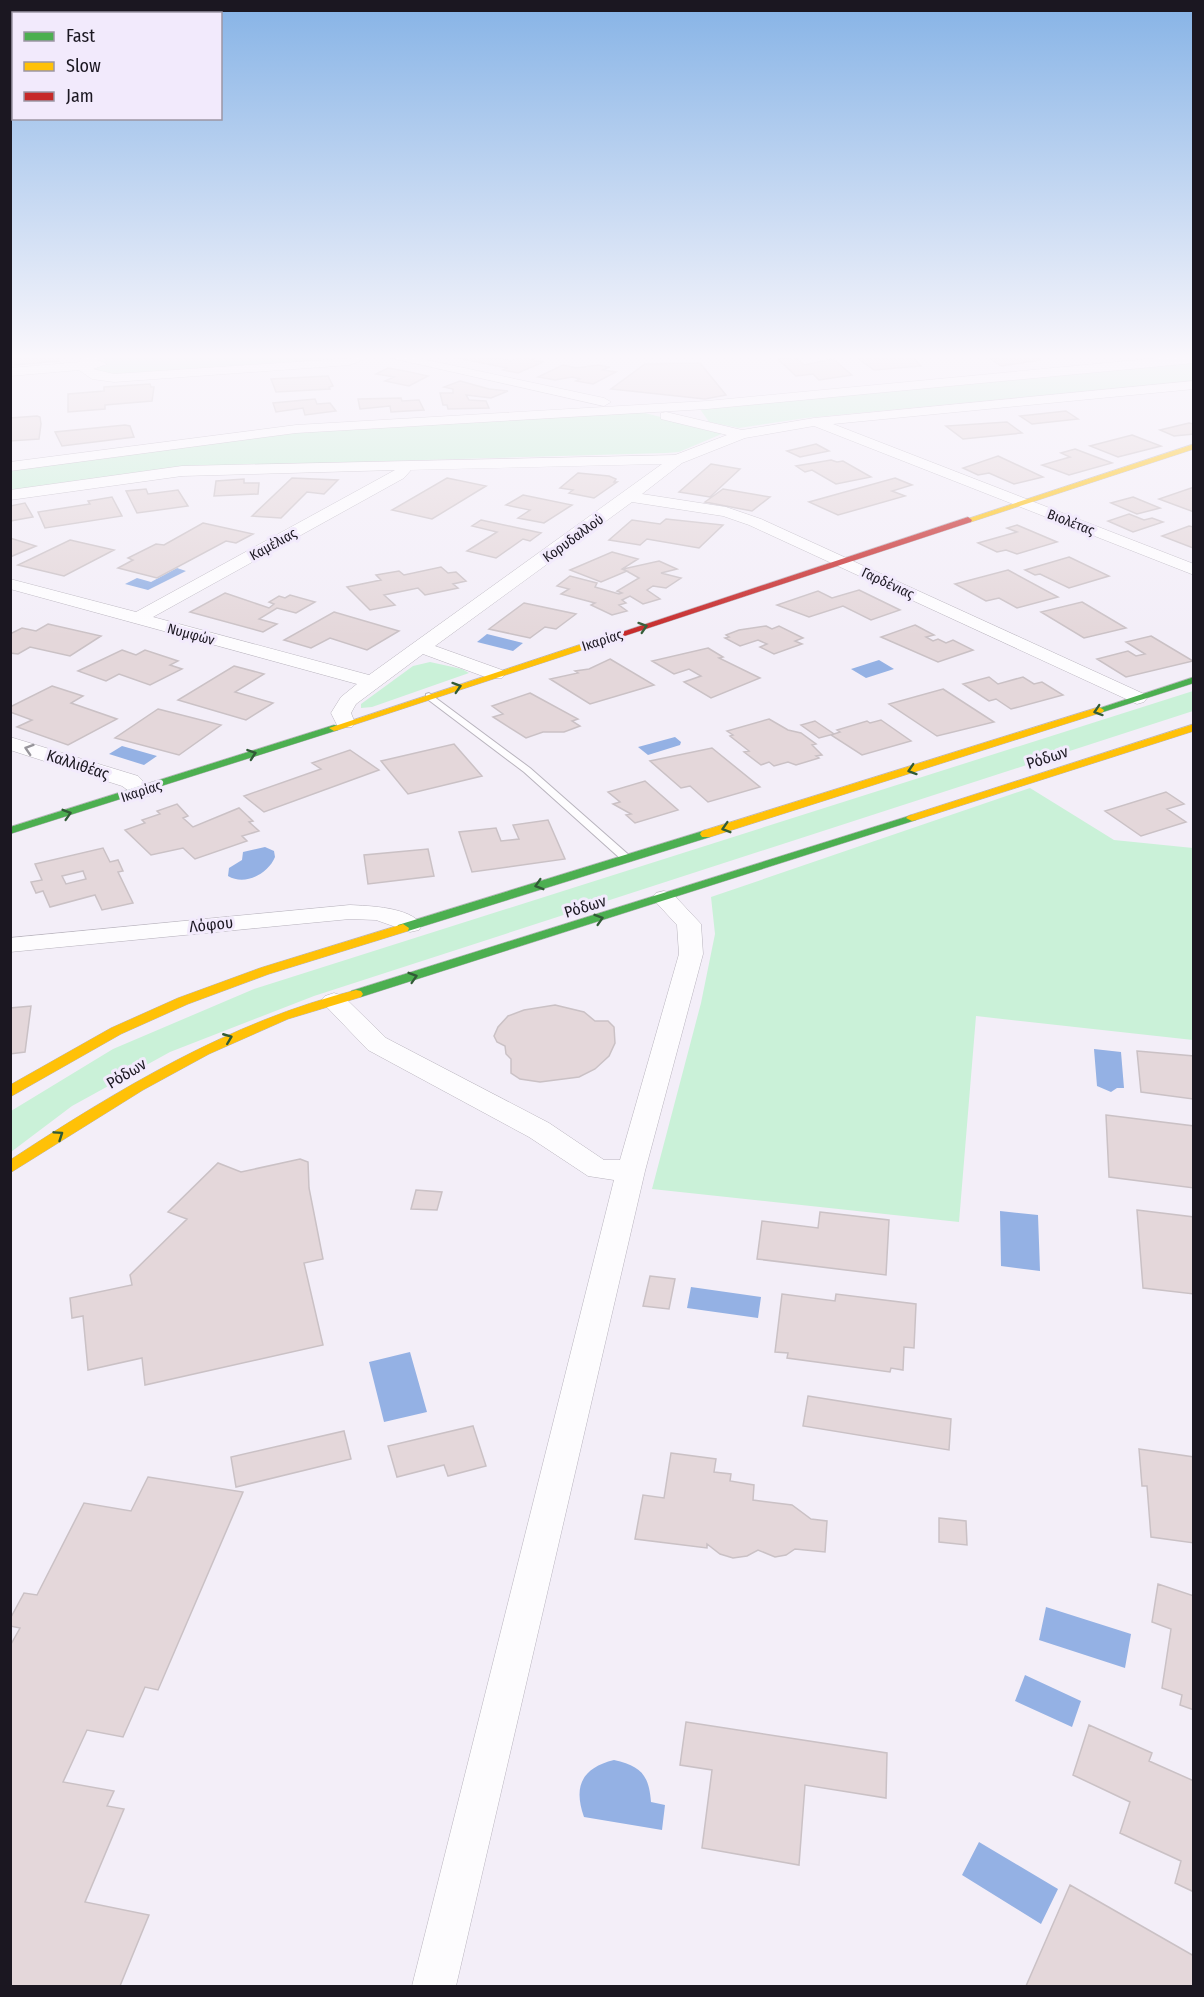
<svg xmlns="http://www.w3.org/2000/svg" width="1204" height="1997" font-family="'Fira Sans Condensed',sans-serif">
<rect width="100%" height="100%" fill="#f3eef8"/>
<path fill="#caf1d8" d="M105 357H353L111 375 97 372 91 367Z
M1193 363V381L806 418 739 428 709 422 700 409Z
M641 412 724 433 679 452 666 453 182 467 11 491 10 470 294 431Z
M430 662 462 669 469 673 372 707 361 708V704L413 666Z
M1193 691V711L314 996 170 1052 72 1106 11 1152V1111L113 1049 254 989Z
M1030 788 1114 840 1193 848V1040L976 1016 959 1222 652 1189 701 1003 715 934 711 897Z"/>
<path fill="#94b1e4" d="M177 568 186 571 148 590 125 584 137 578 151 582Z
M487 634 523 643 513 651 477 642Z
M879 660 894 669 866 678 851 669Z
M675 737 681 742 680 745 648 755 638 747Z
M122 746 157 756 144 765 109 754Z
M265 847 274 851 275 857C268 874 245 886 228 876L229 868 242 860 243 852Z
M1094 1049 1121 1052 1124 1088H1117L1111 1092 1097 1086Z
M1000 1211 1038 1215 1040 1271 1001 1266Z
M691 1287 761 1297 758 1318 687 1308Z
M410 1352 427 1412 384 1422 369 1362Z
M1046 1607 1131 1634 1125 1668 1039 1640Z
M1025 1675 1081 1701 1072 1727 1015 1701Z
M614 1760C641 1766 649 1775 651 1802L665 1805 662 1830 584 1817C573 1786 582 1768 614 1760Z
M979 1842 1058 1889 1041 1924 962 1875Z"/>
<path fill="#e4d7da" stroke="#cac1c5" stroke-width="1.5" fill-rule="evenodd" d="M15 357H59V361L15 365Z
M453 357H481L491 359 499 358 511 361 519 357H536L531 360 543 362 518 373 503 370 507 368Z
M795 357 804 365 833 359 852 375 819 380 813 374 796 376 778 359Z
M856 357H912L921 366 874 370Z
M1001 357H1036L1040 360 1001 366 991 359Z
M700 363 726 395 705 399 611 389 645 364Z
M563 365 576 368 598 365 609 367 603 370 616 372 593 384 576 381 580 379 572 377 555 380 538 377Z
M388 368 405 371 428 376 409 386 385 381 394 377 376 374Z
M328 376 333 386 329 387 330 389 276 392 271 379Z
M460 381 489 389 508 391 491 398 466 395 469 400 486 401 489 408 448 409 447 405H443L440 393H453V389L444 387Z
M150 384 151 387H154L152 401 105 405V409L68 412V394L104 391V387Z
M401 398 402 401 419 400 424 410 391 412 390 406 360 409 358 399Z
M315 399 317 404 330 403 336 411 305 415 303 408 276 412 273 403Z
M1066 411 1078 419 1032 424 1020 416Z
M37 416 40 417 41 424 39 439 10 441V418Z
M1007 422 1022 433 963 439 946 426Z
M1189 423 1194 424V434L1174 436 1160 430Z
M125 425 130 426 134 437 62 446 55 432Z
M1132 435 1161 446 1118 457 1090 446Z
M816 444 829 451 800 457 787 451Z
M1075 449 1112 463 1069 475 1042 465 1070 457 1061 453Z
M998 456 1043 477 1014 484 989 473 978 475 963 468Z
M831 460 837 462 843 461 871 477 836 484 812 470 805 472 796 466Z
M711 464 740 469 710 497 679 492Z
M578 473 609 476 616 479 614 482H617L594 498 569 493 573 490 560 488Z
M292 478 338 480 324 494 307 492 281 518 252 516Z
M447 478 486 486 432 519 392 510Z
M895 478 912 485 892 491 905 496 838 515 809 502Z
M244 479V483H259L258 494 214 496 216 481Z
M1194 487V512L1159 499Z
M146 489 148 494 178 490 188 506 137 513 126 491Z
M723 489 770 497 752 511 705 502Z
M523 495 572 505 544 523 518 518 530 510 506 505Z
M112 497 122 516 45 528 38 512 90 504 88 501Z
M1133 497 1160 508 1137 514 1111 503Z
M25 503 33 517 10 521V506Z
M1129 514 1144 520 1152 518 1163 522 1133 532 1108 521Z
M666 519 723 525 699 548 647 539 640 545 609 540 632 520 660 524Z
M481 520 541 533 530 541 523 539 496 558 467 551 497 532 472 526Z
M203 523 253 534 236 543 226 541 157 578 118 568 133 560 128 558 156 544 164 545Z
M1017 525 1057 542 1017 554 1006 550 997 552 978 543 1017 532 1007 528Z
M1189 526 1194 527 1193 548 1162 536Z
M10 538 36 546 10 557Z
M70 540 114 550 64 576 18 565Z
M612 552 638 559 622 569 627 571 601 582 570 570Z
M1069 557 1109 576 1069 588 1040 574 1035 575 1025 570Z
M659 561 677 569 661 573 681 578 666 588 653 586 647 590 660 599 643 604 630 596 622 600 626 603 619 605 627 611 612 615 591 605 595 603 561 594 569 589 557 586 570 576 597 583 595 587 619 594 622 593 617 591 639 578 623 569Z
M441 567 448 573 456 572 466 581 453 584 458 588 425 595 418 588 384 595 395 605 370 610 347 587 381 580 376 575 399 571 404 575Z
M1008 570 1058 597 1017 608 999 598 986 601 955 584Z
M859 590 900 610 871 620 843 606 809 617 777 605 818 591 832 598Z
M225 593 269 608 274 604 269 602 279 596 285 598 290 595 315 602 296 613 277 608 259 619 277 624 263 632 190 612Z
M1082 602 1126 628 1084 638 1041 612Z
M524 603 576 614 556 629 545 627 530 638 489 629Z
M334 612 399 631 367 650 330 638 311 648 284 640Z
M48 624 101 636 70 656 30 647 18 654 10 653V634L22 628 36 631Z
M915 625 934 635 926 637 933 641 938 639 946 643 953 640 973 650 938 662 881 637Z
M766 626 772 629 779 626 803 638 795 641 802 644 774 654 760 647 767 644 758 640 740 646 725 638 729 637 726 635 739 630Z
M1151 636 1193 661 1126 677 1097 659 1128 651 1136 656 1145 654 1126 642Z
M708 648 723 657 719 658 760 678 711 698 684 682 701 676 689 669 674 674 652 661Z
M122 650 136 655 145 650 178 661 170 665 182 669 150 685 119 674 106 681 78 671Z
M610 659 654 685 590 704 550 679 578 673 575 671 589 669Z
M234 666 264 674 235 692 273 703 246 720 178 700Z
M989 677 998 684 1023 677 1034 684 1042 682 1063 695 1011 709 996 699 989 701 963 684Z
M52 686 83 696 71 703 117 719 68 745 17 727 32 720 10 712V707Z
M943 689 994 722 937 736 889 704Z
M530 693 578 719 572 721 580 726 564 732H543L526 738 493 717 503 714 492 706Z
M158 709 221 725 179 755 115 738Z
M769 719 788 730 801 733 816 744 812 745 822 755 816 756 819 758 796 765 788 762 774 766 769 762 761 765 744 752 749 751 730 736 733 735 727 731Z
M881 720 911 741 862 755 831 735 840 732 837 730 867 721 870 723Z
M815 721 834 734 819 738 801 725Z
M454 744 482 776 408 794 381 761Z
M712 748 760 787 708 802 690 786 681 788 650 761Z
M350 750 379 770 264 812 244 796 321 769 312 763Z
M645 781 678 810 635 823 626 815 631 814 613 804 620 802 608 792Z
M1166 792 1184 804 1167 809 1186 822 1141 836 1105 811Z
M177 804 188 816 183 818 193 827 239 808 253 821 249 822 259 831 242 836 247 841 195 859 183 848 151 855 125 830 145 823 142 820 160 814 157 811Z
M548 820 565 859 472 872 459 832 496 828 501 841 519 839 513 825Z
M103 848 110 862 118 860 123 871 118 872 133 903 102 910 95 895 50 907 43 891 36 893 31 882 42 880 35 864ZM83 871 86 879 66 884 62 876Z
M428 849 434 876 368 884 364 855Z
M555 1005 584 1012 595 1021H608L614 1027 615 1043 609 1056 595 1069 579 1077 540 1082 520 1079 511 1073V1059L506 1054 505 1046 497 1042 494 1036 498 1027 508 1016 524 1010Z
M31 1006 25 1052 10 1054V1008Z
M1137 1051 1194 1056 1193 1099 1141 1092Z
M1106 1115 1194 1126V1188L1109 1177Z
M300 1159 308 1162 309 1188 323 1259 304 1263 323 1345 145 1385 142 1358 88 1370 83 1316 72 1318 70 1298 132 1285 130 1275 187 1219 168 1212 218 1163 241 1172Z
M416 1190 442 1192 437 1210 411 1209Z
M1137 1210 1194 1217V1294L1143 1288Z
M820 1212 889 1220 886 1275 757 1259 762 1221 818 1228Z
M650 1276 675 1279 669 1309 643 1306Z
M782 1294 835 1301 836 1294 916 1304 914 1348 904 1347 903 1370 891 1368 890 1372 787 1358 788 1353 775 1352Z
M808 1396 951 1419 949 1450 803 1426Z
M473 1426 486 1466 448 1476 444 1465 397 1477 388 1446Z
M344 1431 351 1459 236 1487 231 1457Z
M1139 1449 1194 1457V1543L1151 1537 1147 1486H1142Z
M671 1453 716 1459 714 1472 731 1474 730 1481 754 1485 753 1500 792 1505 811 1519 827 1521 825 1552 795 1549 786 1555 775 1557 758 1550 747 1556 733 1558 720 1554 707 1544V1548L635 1539 643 1495 664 1498Z
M148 1477 243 1492 158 1690 145 1687 123 1737 87 1730 63 1782 114 1791 107 1806 124 1809 85 1902 149 1915 120 1986H10V1646L20 1628 10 1626V1619L24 1593 37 1595 84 1503 131 1511Z
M939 1518 966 1521 967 1545 939 1542Z
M1158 1584 1194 1596V1710L1180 1705 1182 1695 1162 1688 1171 1629 1152 1622Z
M686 1722 887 1753 886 1798 805 1785 799 1865 702 1848 712 1770 680 1765Z
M1089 1725 1152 1753 1149 1761 1194 1781V1892L1175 1883 1181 1861 1120 1833 1130 1802 1073 1775Z
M1070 1885 1194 1956V1986H1026Z"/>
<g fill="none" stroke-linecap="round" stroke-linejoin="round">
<g stroke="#b9b4be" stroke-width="2">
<path id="lane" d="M429 693 530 768 630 856 631 858 630 860H622L524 772 426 698V694Z"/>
</g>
<g stroke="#b9b4be" stroke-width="1">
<path id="street" d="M85 357H100L98 360 107 364 93 369 114 374 370 357 350 365 114 382 92 379 79 370 10 376V368L80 362Z
M387 357H413L604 398 611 402 604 406Z
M1169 357H1194V363L707 409 296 433 10 471V462L296 425 707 401Z
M1194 381V389L833 424 1194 564V575L814 426 745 438 682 463 642 494 726 507 761 519 1144 694 1147 698 1144 702 1137 704 749 525 723 516 632 502 435 646 502 670 505 674 502 678H488L423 654 356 704 351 713 355 723 352 727H338L331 713 341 697 357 684 10 589V579L136 612 395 470 182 476 10 500V490L182 466 675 455 727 435 661 419V413L666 412 742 430 814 418ZM662 464 369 675 153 617 404 478 411 470Z
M10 737 138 776 153 791 150 796C137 799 132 793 122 786L10 750Z
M664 891 672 893 701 924 703 954 645 1171 456 1986H412L614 1180 588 1176 529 1137 368 1050 321 1001 325 996 334 993 343 996 386 1038 549 1123 604 1160H620L679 954 677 925 652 898 656 893Z
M350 905C370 906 410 907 422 925L419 930 410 932 376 920 350 919 10 952V938Z"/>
</g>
<g stroke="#b9b4be" stroke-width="1">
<path id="fast" d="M1194 677V683L1103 712 1099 713 1094 710Z
M334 725 338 726V730L10 834V827Z
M912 815 916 816 918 818 916 820 361 997H351L349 994 351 991Z
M706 830 712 834 710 837 408 931H398L397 928 398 925Z"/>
</g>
<g stroke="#b9b4be" stroke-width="1">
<path id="slow" d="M1194 444V449L971 522 964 520Z
M597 639 600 640V644L338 730 334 731 329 728Z
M1099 707 1104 710 1103 712 710 837H702L700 834 702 831Z
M1194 724V731L916 820 912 821 906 818 908 816Z
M403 924 409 928 408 931 269 974 188 1004 121 1034 10 1097V1085L111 1028 178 998 260 968Z
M356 990 361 991 363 994 361 997 288 1019 209 1054 143 1090 10 1173V1160C119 1089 229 1022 356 990Z"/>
</g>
<g stroke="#b9b4be" stroke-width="1">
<path id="jam" d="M968 517 972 520 971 522 600 644 592 642Z"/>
</g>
<use href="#lane" fill="#fdfcfe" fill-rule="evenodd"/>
<use href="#street" fill="#fdfcfe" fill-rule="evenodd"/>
<use href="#fast" fill="#4caf50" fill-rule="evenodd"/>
<use href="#slow" fill="#ffc107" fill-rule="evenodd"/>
<use href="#jam" fill="#c62828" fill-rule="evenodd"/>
</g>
<defs><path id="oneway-chevron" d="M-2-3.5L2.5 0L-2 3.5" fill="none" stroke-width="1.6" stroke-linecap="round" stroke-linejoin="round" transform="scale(1.5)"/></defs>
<g stroke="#315b36">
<use href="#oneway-chevron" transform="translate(643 627) rotate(-18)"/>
<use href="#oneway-chevron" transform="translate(457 687) rotate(-18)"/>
<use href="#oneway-chevron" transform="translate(1098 711) rotate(162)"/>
<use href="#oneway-chevron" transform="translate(252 754) rotate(-19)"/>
<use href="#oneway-chevron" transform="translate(912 770) rotate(162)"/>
<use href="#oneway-chevron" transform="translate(67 814) rotate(-17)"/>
<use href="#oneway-chevron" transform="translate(726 828) rotate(163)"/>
<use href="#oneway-chevron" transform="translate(539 885) rotate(163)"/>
<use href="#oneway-chevron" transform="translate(599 919) rotate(-17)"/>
<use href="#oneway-chevron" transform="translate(413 977) rotate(-17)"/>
<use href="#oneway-chevron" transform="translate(228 1038) rotate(-22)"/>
<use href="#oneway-chevron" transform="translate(59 1135) rotate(-34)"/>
</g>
<use stroke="#97959b" href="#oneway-chevron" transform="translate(29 749) rotate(-162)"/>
<linearGradient id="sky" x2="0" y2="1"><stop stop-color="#86b3e6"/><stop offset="0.56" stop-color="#faf7fc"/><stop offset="1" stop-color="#faf7fc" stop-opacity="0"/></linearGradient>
<rect width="1204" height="637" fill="url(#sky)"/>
<g text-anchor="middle" stroke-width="6" stroke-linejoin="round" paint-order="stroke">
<g font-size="14" fill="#1b1721" stroke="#f2eafc">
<text transform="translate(1071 522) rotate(21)" y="5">Βιολέτας</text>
<text transform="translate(573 538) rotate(-36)" y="5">Κορυδαλλού</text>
<text transform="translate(273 544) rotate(-29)" y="5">Καμέλιας</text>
<text transform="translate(888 583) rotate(25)" y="5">Γαρδένιας</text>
<text transform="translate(191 634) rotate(15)" y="5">Νυμφών</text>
<text transform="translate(602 640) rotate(-18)" y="5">Ικαρίας</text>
<text transform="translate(141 791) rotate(-18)" y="5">Ικαρίας</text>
</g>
<g font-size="16" fill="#1b1721" stroke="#f2eafc">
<text transform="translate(1047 757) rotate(-18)" y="6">Ρόδων</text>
<text transform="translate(78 764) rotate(18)" y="6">Καλλιθέας</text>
<text transform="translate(585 906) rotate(-17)" y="6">Ρόδων</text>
<text transform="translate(211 924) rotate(-6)" y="6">Λόφου</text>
<text transform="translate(126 1073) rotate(-31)" y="6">Ρόδων</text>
</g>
</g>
<rect width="1204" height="1997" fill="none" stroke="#1b1721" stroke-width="24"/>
<rect x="12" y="12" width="210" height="108" fill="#f2eafc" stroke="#9c96a4" stroke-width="1.5"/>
<rect x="24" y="32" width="30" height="9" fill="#4caf50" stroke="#9c96a4" stroke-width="1.5"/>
<text x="66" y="42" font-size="18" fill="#1b1721">Fast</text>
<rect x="24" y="62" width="30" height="9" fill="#ffc107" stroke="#9c96a4" stroke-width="1.5"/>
<text x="66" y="72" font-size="18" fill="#1b1721">Slow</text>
<rect x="24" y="92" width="30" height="9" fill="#c62828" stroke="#9c96a4" stroke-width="1.5"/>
<text x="66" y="102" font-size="18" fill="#1b1721">Jam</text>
</svg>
